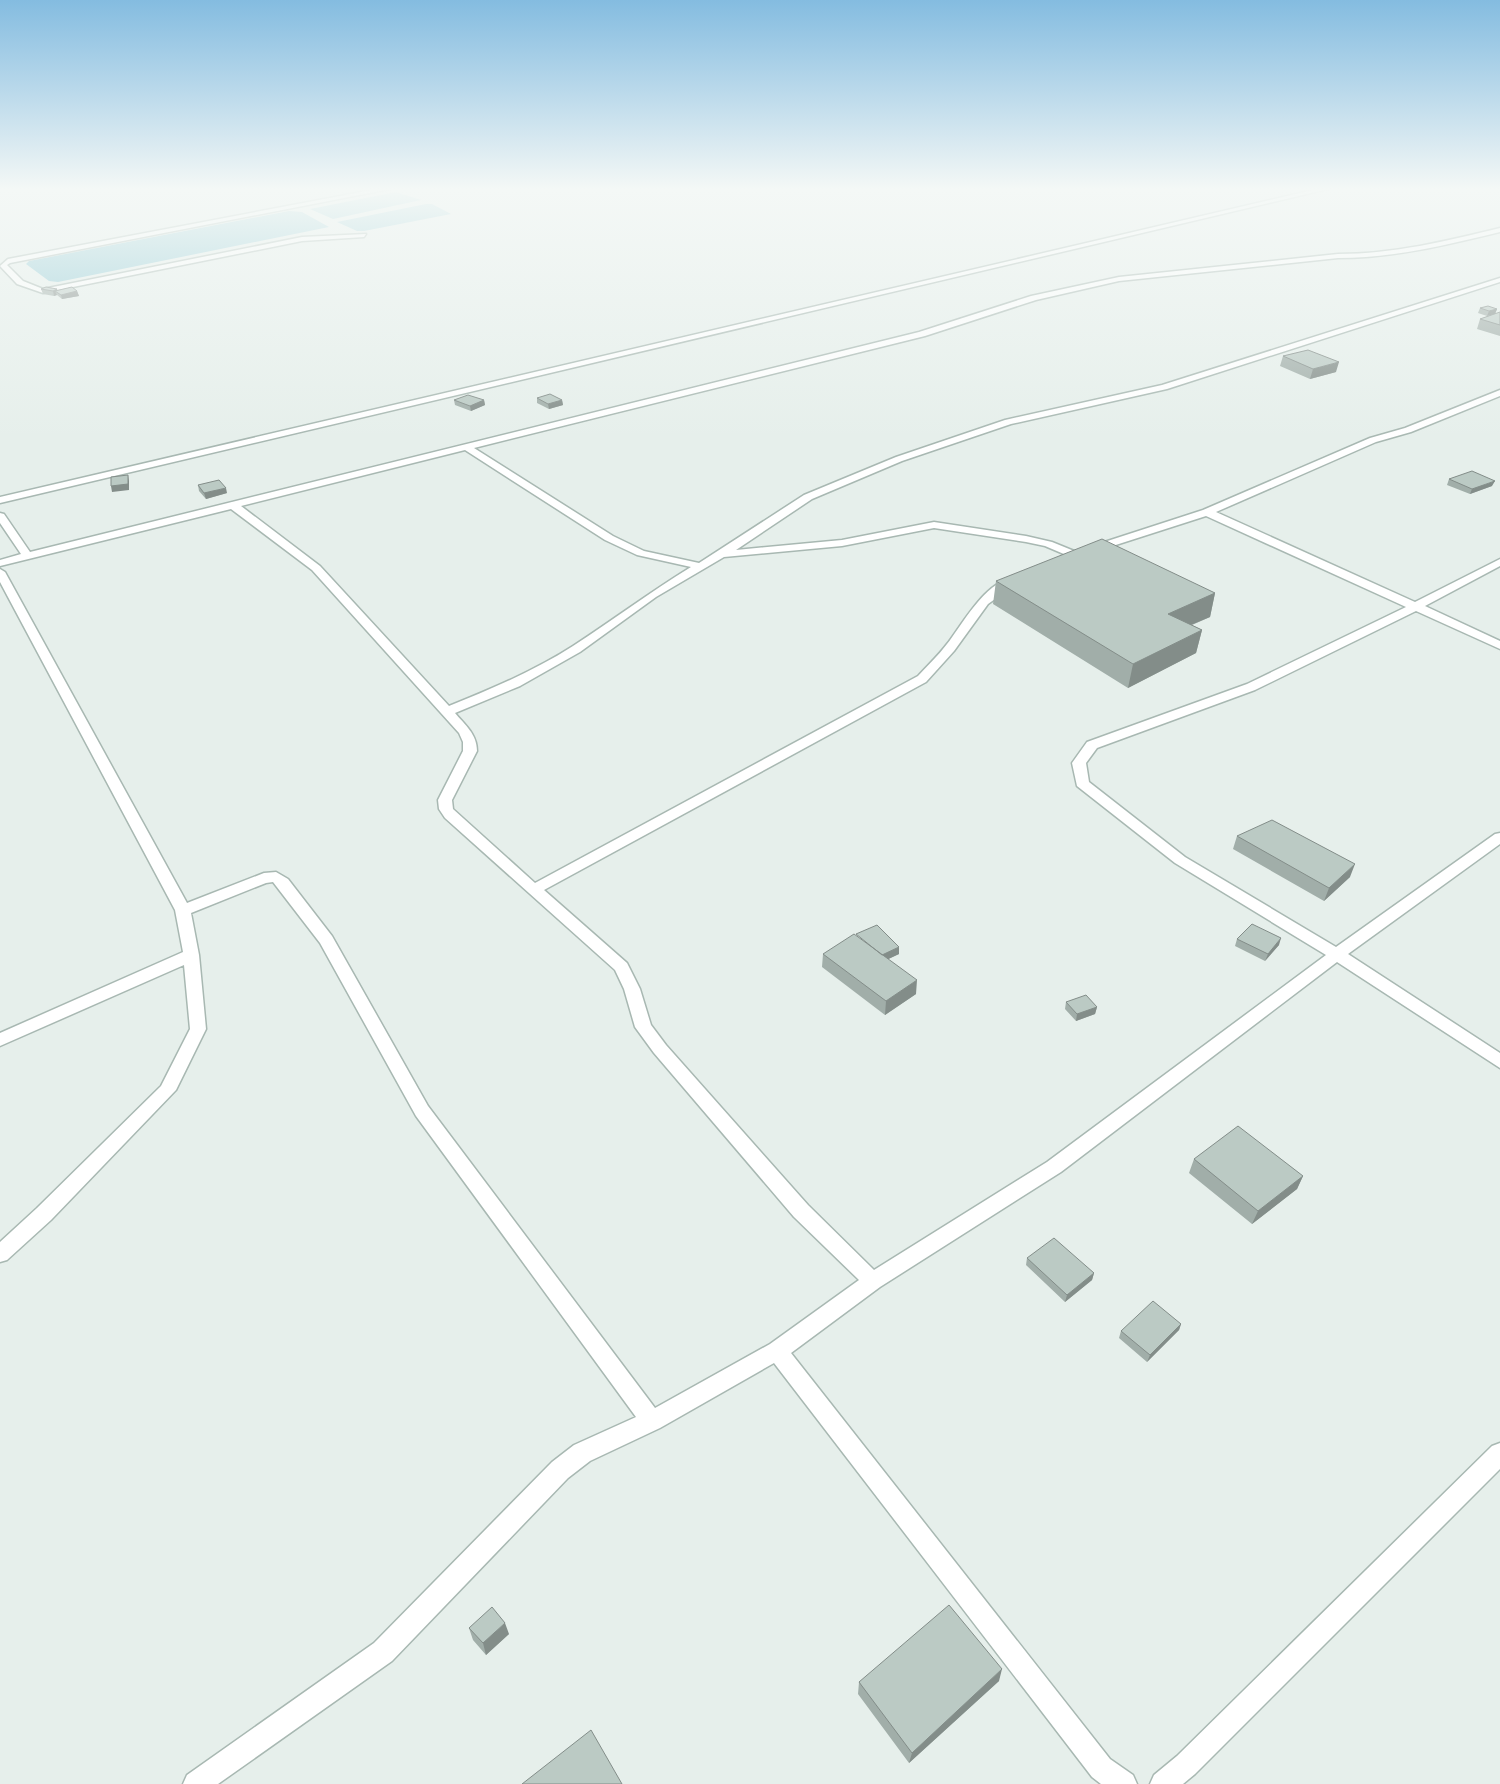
<svg xmlns="http://www.w3.org/2000/svg" width="1500" height="1784" font-family="Overpass,sans-serif">
<rect width="100%" height="100%" fill="#e6efeb"/>
<path fill="#8ec9d4" d="M396 192 421 200 333 219 310 209Z
M426 204H432L451 214 364 231H357L337 222Z
M289 211 302 212 329 227 58 282 49 281 26 264 29 261Z"/>
<g fill="none" stroke-linecap="round" stroke-linejoin="round">
<g stroke="#a8b8b2" stroke-width="3">
<path id="lane" d="M377 189H390L10 263 7 265 23 281 43 289 302 237 366 234 364 237 302 241 43 293 17 284 0 266 8 259Z"/>
</g>
<g stroke="#a8b8b2" stroke-width="3">
<path id="street" d="M1317 189H1328L0 503V497Z
M1500 228V232C1447 245 1393 258 1338 258L1119 281 1036 300 925 336 474 448 613 536 644 551 699 563 804 495 896 457 1005 420 1162 385 1500 278V282L1167 389 1011 424 902 461 812 499 736 550 842 540 934 522 1026 536 1052 542 1079 553V557H1071L1045 546 1026 542 934 528 842 546 724 557 656 597 580 652 520 686 455 713C465 725 477 734 477 751L452 800 453 809 535 883 918 676C927 666 938 656 947 644 960 628 990 573 1016 580V584L988 604 954 651 926 682 544 890 627 963 640 989 651 1025 666 1045 808 1205 874 1270 1047 1162 1326 955 1175 863 1077 786 1072 763 1087 742 1247 684 1406 607 1206 516 1097 551H1089V547L1203 510 1370 438 1405 428 1500 390V396L1411 432 1376 442 1216 512 1415 602 1500 559V566L1425 606 1500 641V649L1416 611 1255 690 1097 748 1086 763 1089 782 1185 857 1336 947 1495 834 1500 833V844L1348 954 1500 1053V1068L1337 962 1061 1172 880 1287 791 1353 1110 1759 1133 1775 1137 1784H1101L1092 1777 774 1363 660 1428 590 1461 568 1478 392 1661 218 1784H183L187 1775 374 1643 552 1462 574 1445 636 1417 416 1116 320 943 273 882 266 883 191 913 199 955 206 1029 176 1090 51 1220 7 1260 0 1262V1242L37 1208 161 1086 190 1029 184 965 0 1046V1033L183 952 175 910 0 582V569L5 572 187 903 264 873 276 872 288 879 332 936 428 1106 655 1408 770 1344 859 1280 794 1217 654 1053 635 1027 624 989 615 970 445 818 439 809 438 800 463 751V742L459 733 312 570 231 509 0 566V560L21 554 0 523V513L4 514 30 552 919 332 1031 296 1119 277 1338 254C1393 254 1447 241 1500 228ZM465 450 605 540 637 555 691 567C650 592 613 620 573 646 534 671 491 689 449 706L320 566 241 506Z
M1500 1443V1469L1195 1774 1183 1784H1150L1154 1775 1177 1756 1492 1446Z"/>
</g>
<use href="#lane" fill="#fff" fill-rule="evenodd"/>
<use href="#street" fill="#fff" fill-rule="evenodd"/>
</g>
<path fill="#a1aea9" d="M41 289 77 291 79 296 62 299 57 295 54 296 43 294Z
M1480 308 1497 309 1495 314 1487 316 1478 313Z
M1500 312V336L1477 329 1480 319Z
M1283 356 1336 372 1310 379 1280 366Z
M537 398 562 400 563 405 549 409 537 403Z
M454 400H484L485 405 471 411 455 405Z
M1449 479 1492 486 1470 494 1447 485Z
M198 485 227 493 206 499 199 491Z
M996 581 1215 593 1210 617 1192 625 1202 630 1196 653 1128 688 993 604Z
M1237 836 1350 877 1324 901 1233 849Z
M1237 939 1279 945 1265 961 1235 946Z
M899 947V954L888 959 916 994 885 1015 822 967 823 954Z
M1066 1002 1097 1007 1095 1014 1076 1021 1065 1009Z
M1194 1159 1303 1176 1297 1189 1252 1224 1189 1173Z
M1027 1258 1094 1273 1092 1280 1065 1302 1026 1265Z
M1181 1324 1179 1330 1147 1362 1119 1338 1121 1331Z
M469 1628 509 1634 486 1655 473 1640Z
M999 1681 909 1763 858 1694 859 1682Z"/>
<path fill="#838d89" d="M57 289 58 293 55 291 57 295 54 296 53 291Z
M77 291 79 296 62 299 61 295Z
M1497 309 1495 314 1487 316 1489 311Z
M1339 362 1336 372 1310 379 1313 369Z
M484 400 485 405 471 411 470 406Z
M562 400 563 405 549 409 548 404Z
M128 475 129 481V490L112 492 111 486Z
M1495 481 1492 486 1470 494 1472 489Z
M226 488 227 493 206 499 204 493Z
M1215 593 1210 617 1162 637 1168 614Z
M1202 630 1196 653 1128 688 1133 664Z
M1355 864 1350 877 1324 901 1329 888Z
M1281 938 1279 945 1265 961 1268 954Z
M899 947V954L878 964V957Z
M917 980 916 994 885 1015 886 1001Z
M1097 1007 1095 1014 1076 1021 1077 1014Z
M1303 1176 1297 1189 1252 1224 1258 1211Z
M1094 1273 1092 1280 1065 1302 1067 1295Z
M1181 1324 1179 1330 1147 1362 1150 1355Z
M505 1623 509 1634 486 1655 483 1643Z
M1002 1669 999 1681 909 1763 912 1753Z"/>
<path fill="#bbcac4" stroke="#838d89" d="M46 287 57 289 53 291 41 289Z
M72 287 77 291 61 295 55 291Z
M1488 306 1497 309 1489 311 1480 308Z
M1500 312V325L1480 319Z
M1308 350 1339 362 1313 369 1283 356Z
M550 394 562 400 548 404 537 398Z
M468 395 484 400 470 406 454 400Z
M1472 471 1495 481 1472 489 1449 479Z
M128 475V484L111 486V477Z
M219 480 226 488 204 493 198 485Z
M1102 539 1215 593 1168 614 1202 630 1133 664 996 581Z
M1272 820 1355 864 1329 888 1237 836Z
M1252 924 1281 938 1268 954 1237 939Z
M877 925 899 947 882 955 856 934Z
M854 934 917 980 886 1001 823 954Z
M1086 995 1097 1007 1077 1014 1066 1002Z
M1238 1126 1303 1176 1258 1211 1194 1159Z
M1054 1238 1094 1273 1067 1295 1027 1258Z
M1153 1301 1181 1324 1150 1355 1121 1331Z
M949 1605 1002 1669 912 1753 859 1682Z
M492 1607 505 1623 483 1643 469 1628Z
M591 1730 622 1784H522Z"/>
<linearGradient id="sky" x2="0" y2="1"><stop stop-color="#84bce0"/><stop offset="0.43" stop-color="#f4f8f6"/><stop offset="1" stop-color="#f4f8f6" stop-opacity="0"/></linearGradient>
<rect width="1500" height="439" fill="url(#sky)"/>
</svg>
